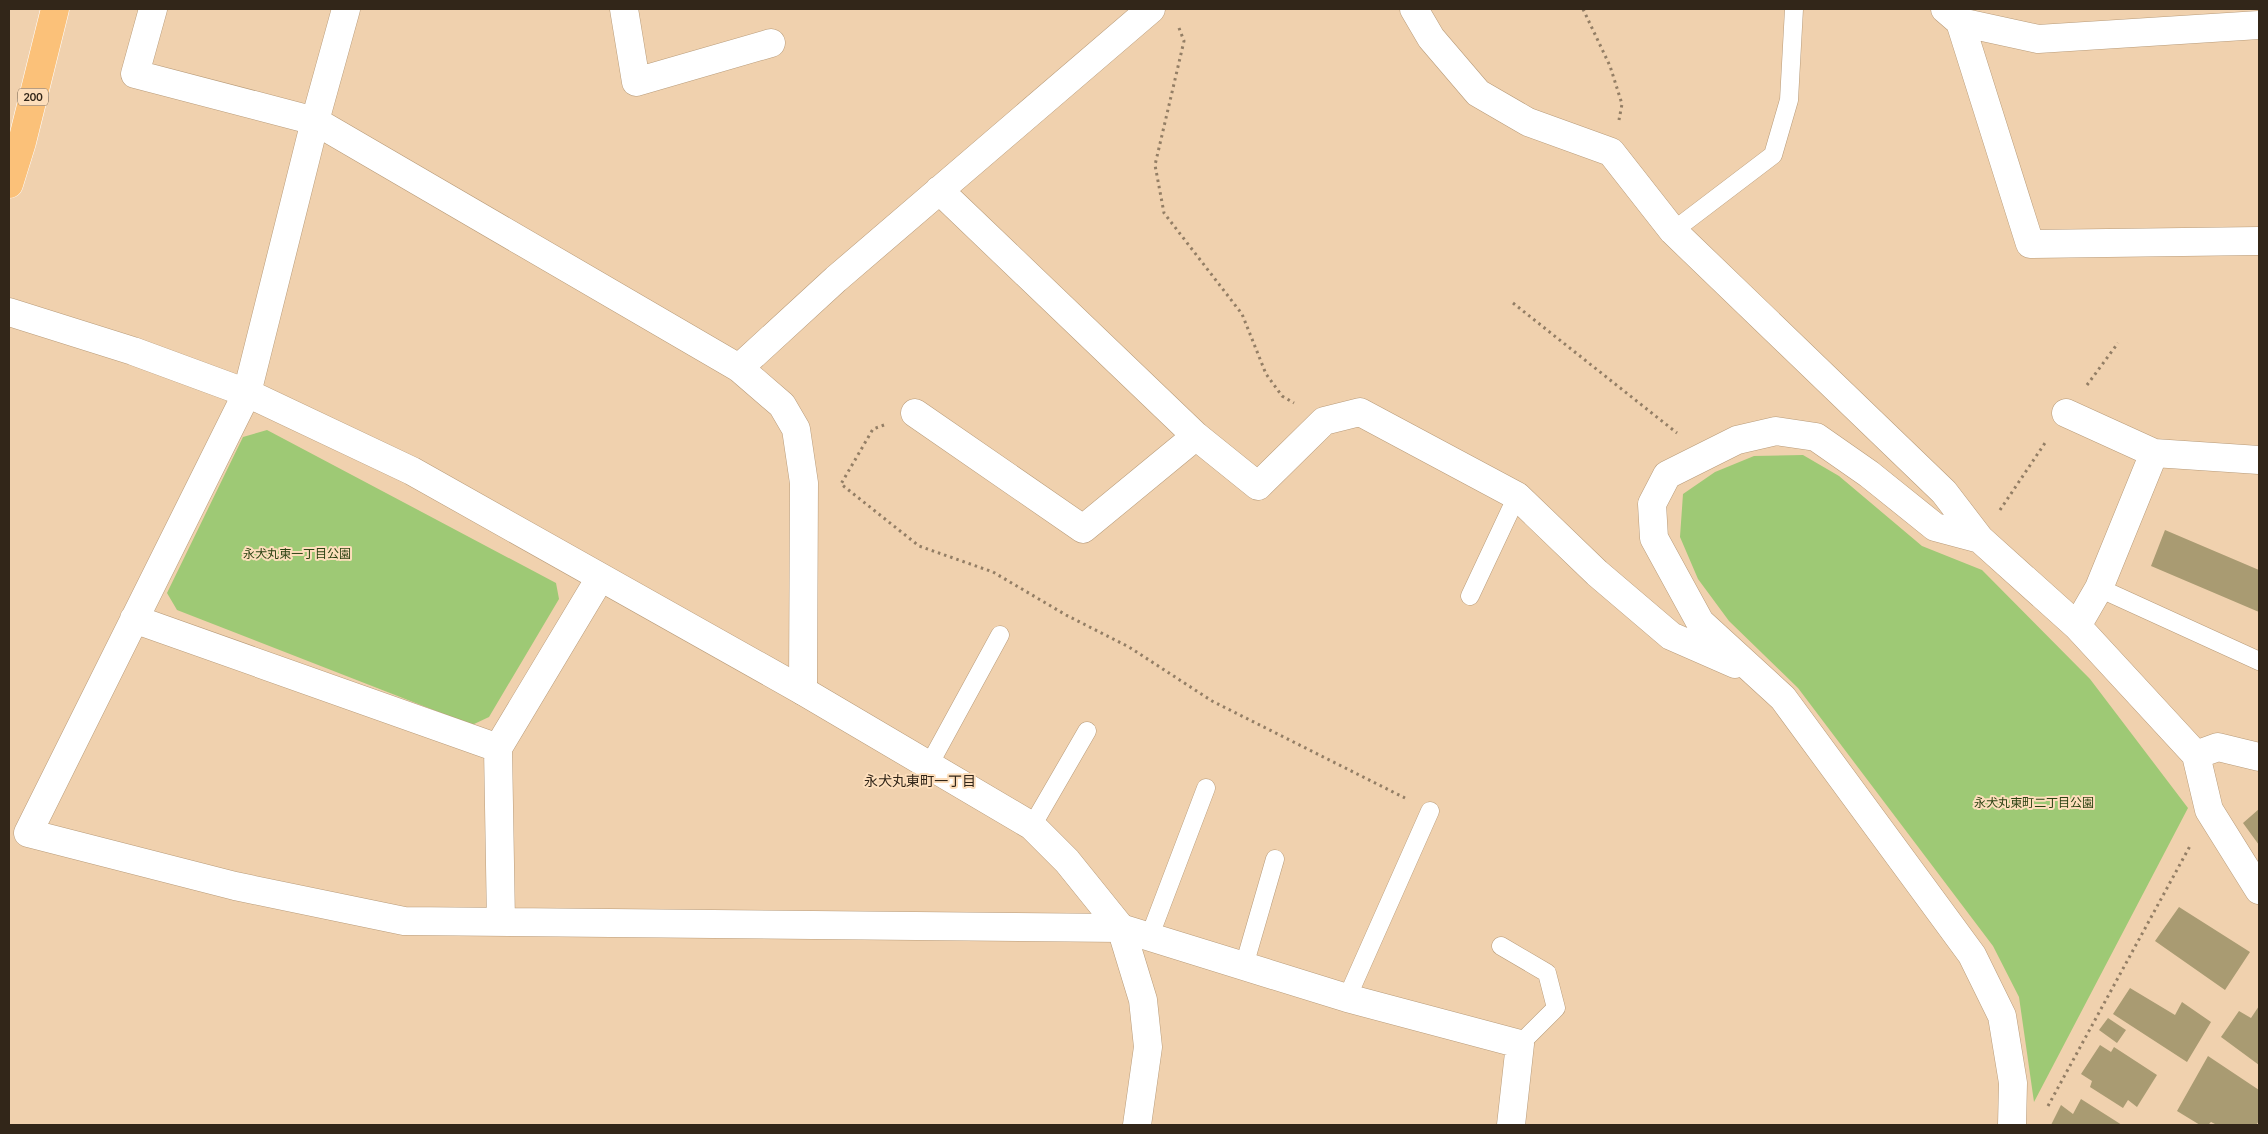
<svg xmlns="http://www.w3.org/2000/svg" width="2268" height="1134" font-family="Lato,'Noto Sans JP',sans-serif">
<rect width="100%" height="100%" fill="#f0d1ae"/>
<path fill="#9ec975" d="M267 430 556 583 559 599 489 717 472 725 177 610 167 593 243 437Z
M1803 455 1839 476 1922 546 1982 570 2090 679 2188 808 2034 1102 2019 997 1993 946 1798 688 1729 621 1698 579 1680 537 1683 494 1715 472 1754 456Z"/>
<path fill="#a99b72" d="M2165 530 2259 570V612L2151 566Z
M2259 809V845L2243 823Z
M2179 907 2250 952 2225 990 2155 941Z
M2130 988 2175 1015 2182 1002 2211 1022 2187 1062 2113 1014Z
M2259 1006V1065L2221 1037 2239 1011 2251 1018Z
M2108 1018 2126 1030 2117 1043 2099 1030Z
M2100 1045 2111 1052 2114 1047 2157 1075 2137 1107 2128 1100 2123 1108 2090 1087 2092 1081 2081 1074Z
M2208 1056 2259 1090V1121L2256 1125H2217L2211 1122 2208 1125H2200L2177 1111Z
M2081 1099 2122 1125H2051L2061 1105 2073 1114Z"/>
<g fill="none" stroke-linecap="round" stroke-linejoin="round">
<g stroke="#b89b79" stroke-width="19">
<path id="lane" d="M1673 231 1773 155 1789 100 1794 9
M2099 588 2259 661
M1470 596 1517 496
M929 765 1000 635
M1032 826 1087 731
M1149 938 1206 788
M1501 946 1547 973 1556 1008 1520 1044
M1244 966 1275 859
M1347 998 1430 811"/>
</g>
<g stroke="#b89b79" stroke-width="29">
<path id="street" d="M153 9 135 74 315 121 739 368 782 405 796 429 804 483 803 691
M346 9 315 121 247 393 28 833 235 886 404 921 1121 928 1347 998 1520 1044 1511 1125
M624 9 636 82 771 43
M1414 9 1431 38 1478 93 1528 122 1611 152 1673 231 1944 492 1980 539 2077 626 2196 755
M1945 9 1960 22 2038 39 2259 25
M1960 22 2030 244 2259 241
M939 190 1196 436 1258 486 1324 421 1360 412 1517 496 1597 573 1671 636 1735 664
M739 368 836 279 1151 9
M915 413 1083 529 1196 436
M2066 413 2154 453 2259 460
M1980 539 1935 527 1869 474 1816 437 1776 431 1737 440 1667 475 1652 504 1654 538 1700 622 1783 698 1972 955 2002 1016 2013 1083 2012 1125
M134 619 498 748
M2077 626 2099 588 2154 453
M2259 757 2218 747 2196 755 2209 810 2259 890
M501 922 498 748 600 578"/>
</g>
<g stroke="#b89b79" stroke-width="29">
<path id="secondary" d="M9 312 133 351 247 393 412 471 803 691 1032 826 1067 861 1121 928 1143 1000 1148 1047 1137 1125"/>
</g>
<g stroke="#fff" stroke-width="29">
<path id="highway" d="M9 184 22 142 55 9"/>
</g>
<path stroke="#937e65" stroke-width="3" stroke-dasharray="2.5 4" stroke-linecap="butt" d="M1583 9 1610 66 1622 104 1619 120
M1179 28 1184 41 1155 165 1164 213 1242 314 1266 374 1282 396 1294 403
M1513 303 1677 433
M2087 385 2118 343
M884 425 873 429 841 484 919 546 993 572 1066 615 1129 647 1212 701 1405 798
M2000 510 2047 440
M2048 1106 2190 846"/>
<use href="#lane" stroke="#fff" stroke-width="18"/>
<use href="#street" stroke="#fff" stroke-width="28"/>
<use href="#secondary" stroke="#fff" stroke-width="28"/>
<use href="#highway" stroke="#fbc179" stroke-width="28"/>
</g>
<g text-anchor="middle" stroke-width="4" stroke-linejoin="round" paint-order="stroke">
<rect fill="#fddebb" stroke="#6f5d4a" stroke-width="1" x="18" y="88.5" width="30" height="17" rx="4"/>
<g font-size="11" font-weight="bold" fill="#322619">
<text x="33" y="101">200</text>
</g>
<g font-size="12" fill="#2b4112" stroke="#fddebb">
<text x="297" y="558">永犬丸東一丁目公園</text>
<text x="2034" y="807">永犬丸東町二丁目公園</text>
</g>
<g font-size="14" fill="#322619" stroke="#fddebb">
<text x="920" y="786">永犬丸東町一丁目</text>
</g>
</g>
<rect width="2268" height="1134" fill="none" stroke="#322619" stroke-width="20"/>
</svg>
